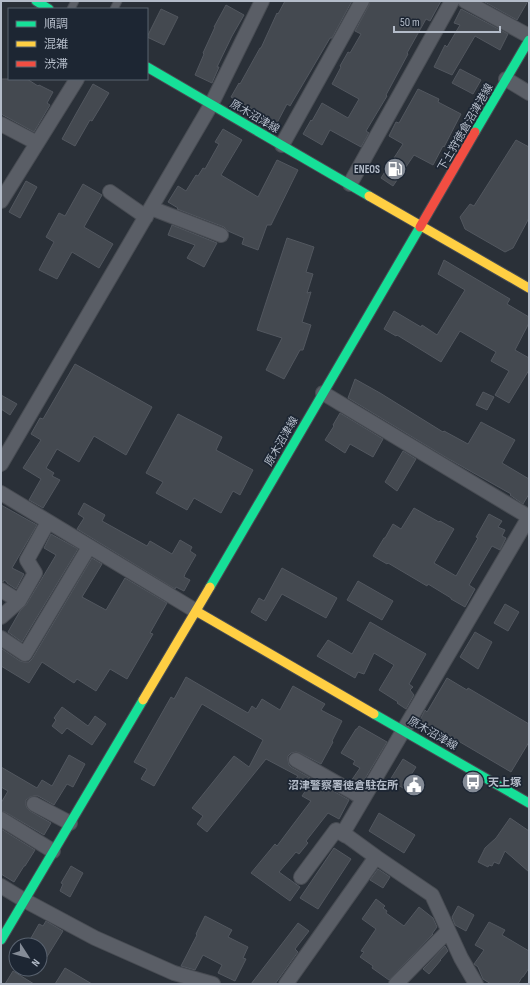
<svg xmlns="http://www.w3.org/2000/svg" width="530" height="985" font-family="'Sofia Sans Condensed','Noto Sans JP',sans-serif">
<rect width="100%" height="100%" fill="#2a3038"/>
<path fill="#444950" stroke="#52575f" d="M285 1H352L332 38H330L290 106 287 104 277 123 231 97 239 83 240 84 260 48H261L277 13 278 14Z
M370 1H441L430 21 426 19 407 53 408 54 386 95 387 96 366 131 369 133 361 147 330 130 322 145 303 134 311 120 312 121 322 103 348 118 359 99 332 84 341 67 340 66 348 52 350 53 361 34 355 31 369 5Z
M483 1H528L517 20Z
M226 5 244 15 232 36 217 67H219L212 83 195 75 204 54 203 53 215 27H214Z
M161 9 178 17 164 45 147 37Z
M461 9 508 34 500 50 475 36 452 75 434 67 445 45 447 47 460 25 454 23Z
M460 69 481 80 473 94 452 83Z
M1 79H27L38 86 39 85 53 92 47 103 50 105 34 132 1 114Z
M93 84 109 93 92 121 90 120 75 146 62 139 77 112Z
M418 89 439 99 438 102 461 114 444 147 443 146 433 165 414 155 393 186 381 178 403 144 389 136 396 122 399 123Z
M223 129 242 140 221 175 258 197 277 160 298 170 271 225H267L258 250 242 244 244 238 228 231 224 227 177 209 178 208 168 202 178 186 186 191 196 175 198 176 203 168 205 169 219 144 215 142Z
M516 140 529 147V218L513 248 505 252 465 229 460 217 470 204 474 206Z
M26 181 37 187 20 218 9 212Z
M83 184 102 195 84 227 113 244 99 268 72 252 57 279 39 270 54 242 46 237 59 213 65 216Z
M172 225 217 243 204 267 187 258 195 245 168 235Z
M287 238 314 247 306 272 313 274 307 293 311 292 302 322 311 325 303 350H300L284 379 266 370 282 338 257 330Z
M444 260 510 299 507 304 529 317V323L515 350 529 358V370L509 403 495 395 509 371 491 361 496 352 460 331 441 362 397 335 396 336 384 329 394 311 421 327 422 325 437 335 465 290 438 274Z
M75 364 152 407 126 455 94 436 79 462 57 449 46 468 54 473 52 476 60 480 43 508 29 500 41 479 23 468 41 440 31 434 40 418 43 419Z
M355 379 380 393 443 432 444 431 468 444 481 422 515 440 502 463 529 479V494L523 504 510 495 511 494 447 458 348 398Z
M483 392 494 397 487 410 476 405Z
M1 395 17 404 10 415 1 409Z
M340 413 383 439 373 457 350 444 345 453 325 440 334 426 333 425Z
M178 414 222 437 216 450 253 470 240 495 233 491 221 513 194 498 187 510 156 493 163 482 146 473Z
M403 451 416 459 397 491 385 482Z
M84 503 105 515 102 521 147 546 150 541 172 554 180 540 192 547 190 551 196 555 185 574 184 577 190 580 184 591 176 587 175 589 77 529 84 518 78 514Z
M1 505 37 525 12 568 24 574 16 589 7 583V582L4 580 3 582H1Z
M414 508 439 522 440 521 454 529 434 563 456 576 478 538 476 537 489 514 502 521 498 527 505 530 502 536 506 538 500 550 492 546 469 585 475 589 465 607 451 599V598L428 584 427 586 388 563 387 564 373 556 384 538H385L393 524 401 529Z
M51 534 78 549 22 642 8 632 20 611 26 605 56 555 44 548Z
M92 558 102 564 82 597 106 610 125 578 167 603 150 633 153 634 127 679 110 669 96 691 77 679 74 683 42 662 29 683 1 666V652L2 649 20 661 24 662H29L32 659Z
M282 568 337 598 326 618 282 594 266 621 251 612 259 598 264 601Z
M358 581 393 601 382 620 347 600Z
M505 604 519 612 508 631 494 623Z
M370 622 426 654 409 684 413 687 410 690 414 695 406 709 397 703 398 702 379 690 394 665 374 653 364 674 358 672 355 678 317 656 328 640 352 654Z
M475 632 492 642 478 669 460 657Z
M186 677 248 713 252 706 256 709 262 699 280 710 293 686 325 704 321 710 342 721 332 741 333 742 321 764 300 753 296 752 291 753 288 756V760L289 765 291 767 349 800 339 819 328 813 306 841 308 843 299 854 296 852 279 872 300 887 290 901 251 873 275 844 277 846 292 826 311 801 302 796 308 787 295 780 298 776 266 759 207 832 197 824 203 816 192 808 234 756 249 767 263 740 202 704 154 786 141 779 147 769 134 762 171 697 174 699Z
M447 678 467 690 468 688 529 724V742L511 772 443 732 446 736 419 722 425 710 427 712Z
M62 707 88 726 95 716 106 724 92 745 67 728 62 734 52 726 56 720 54 718Z
M359 726 387 742 360 787 351 781 360 768 353 764 355 761 341 753 356 729H357Z
M69 755 85 764 73 787 67 784 54 805 38 796H34L30 797 26 800V805L27 808 30 811 51 823 44 835 5 812 1 811V803L8 791 1 787V767L37 788 42 780 52 786Z
M403 759 416 767 403 788 390 780Z
M379 813 415 835 404 853 369 831Z
M510 818 529 831V872L505 851 499 864 494 862 492 866 489 865 488 867 478 862 485 848 496 838Z
M1 829 35 850 25 866H24L14 882 1 874Z
M334 848 351 859 318 909 300 898Z
M71 866 83 873 70 897 60 891 63 884 61 883Z
M378 869 390 877 383 888 370 880Z
M376 899 385 906 383 908 387 911 386 913 404 926 419 907 433 918 437 927 432 934H433L389 980 372 968 373 966 360 957 364 952 361 951 376 929 362 919Z
M458 906 474 915 466 931 455 925 452 917Z
M205 916 232 930 228 937 248 947 243 958 246 959 235 981 218 973 222 965 203 955 195 970 181 966 197 935 196 934Z
M46 921 63 931 40 968V945H27L39 924 43 926Z
M489 922 505 930 502 935 529 951V968L523 977H522L518 984H491L483 979 478 967 474 964 484 950 475 945Z
M298 923 309 931 295 949 298 952 275 984H251Z
M445 946 448 951 440 960H441L429 974 423 969Z
M65 968 92 984H55Z
M13 971 34 984H5Z"/>
<g fill="none" stroke-linecap="round" stroke-linejoin="round">
<g stroke="#484c53" stroke-width="9">
<path id="lane" d="M71 9 75 1
M114 9 118 1"/>
</g>
<g stroke="#484c53" stroke-width="16">
<path id="street" d="M465 1 529 36
M506 79 529 93
M1 124 37 143
M282 145 362 1
M350 184 452 1
M110 192 146 217
M1 201 77 79
M151 208 221 235
M323 393 529 517
M1 464 211 105 262 1
M1 493 196 611
M1 590 19 601
M1 617 19 601 35 573 27 560 48 522
M1 638 25 654 89 547
M296 760 363 798
M34 804 70 823
M1 819 53 851
M376 857 432 895 461 958 476 984
M301 877 336 830 346 836
M1 886 24 900 95 938 174 973 213 984
M286 984 376 857 343 833 529 517
M396 984 448 931"/>
</g>
<g stroke="#484c53" stroke-width="11">
<path id="fast" d="M36 1 49 9
M147 67 369 196
M475 132 529 40
M210 587 420 227
M374 714 529 803
M1 940 143 700"/>
</g>
<g stroke="#484c53" stroke-width="11">
<path id="slow" d="M369 196 529 288
M196 611 374 714
M143 700 210 587"/>
</g>
<g stroke="#484c53" stroke-width="11">
<path id="jam" d="M420 227 475 132"/>
</g>
<use href="#lane" stroke="#5a5e66" stroke-width="7"/>
<use href="#street" stroke="#5a5e66" stroke-width="14"/>
<use href="#fast" stroke="#16e098" stroke-width="9"/>
<use href="#slow" stroke="#ffcf43" stroke-width="9"/>
<use href="#jam" stroke="#f24e42" stroke-width="9"/>
</g>
<defs>
<g id="fuel-disc" transform="scale(1.15)"><circle r="9.5" fill="#848b96" stroke="#1d2633"/><path d="M-5.5-6h7V0h2V4h1.3V-2.5L3-4.5l.8-.8L6-3V5H2.5V1h-1V6h-7ZM-4.2-4.7v3.2H.2V-4.7Z" fill="#fff"/></g>
<g id="bus-disc" transform="scale(1.15)"><circle r="9.5" fill="#848b96" stroke="#1d2633"/><path d="M-5-6H5V4H4V6H2V4H-2V6H-4V4H-5ZM-3.5-4V0h7V-4ZM-3.5 1.2v1.5H-2V1.2ZM2 1.2v1.5H3.5V1.2Z" fill="#fff"/></g>
<g id="civic-disc" transform="scale(1.15)"><circle r="9.5" fill="#848b96" stroke="#1d2633"/><path d="M-.6-6.5H3V-4.5H.6V-3L4-1V1h2V6H-6V1h2V-1L-.6-3ZM-1.2 2.5V6h2.4V2.5Z" fill="#fff"/></g>
</defs>
<g fill-rule="evenodd">
<use href="#fuel-disc" x="395" y="169"/>
<use href="#bus-disc" x="473" y="782"/>
<use href="#civic-disc" x="414" y="785"/>
</g>
<g text-anchor="middle" stroke-width="3.5" stroke-linejoin="round" paint-order="stroke">
<g font-size="11" fill="#b4bcc9" stroke="#1d2633">
<text transform="translate(255 116) rotate(30)" y="4">原木沼津線</text>
<text transform="translate(465 127) rotate(-60)" y="4">下土狩徳倉沼津港線</text>
<text transform="translate(281 441) rotate(-60)" y="4">原木沼津線</text>
<text transform="translate(433 733) rotate(30)" y="4">原木沼津線</text>
</g>
<g font-size="11" font-weight="bold" fill="#b4bcc9" stroke="#1d2633" text-anchor="end">
<text x="380" y="173">ENEOS</text>
<text x="488" y="786" text-anchor="start">天上塚</text>
<text x="398" y="789">沼津警察署徳倉駐在所</text>
</g>
</g>
<rect width="530" height="985" fill="none" stroke="#b4bcc9" stroke-width="4"/>
<rect x="8" y="8" width="140" height="72" fill="#1d2633" stroke="#59626f"/>
<rect x="16" y="21" width="20" height="6" fill="#16e098" stroke="#59626f"/>
<text x="44" y="28" font-size="12" fill="#b4bcc9">順調</text>
<rect x="16" y="41" width="20" height="6" fill="#ffcf43" stroke="#59626f"/>
<text x="44" y="48" font-size="12" fill="#b4bcc9">混雑</text>
<rect x="16" y="61" width="20" height="6" fill="#f24e42" stroke="#59626f"/>
<text x="44" y="68" font-size="12" fill="#b4bcc9">渋滞</text>
<g transform="translate(28 957) rotate(126)"><circle r="19" fill="#1d2633" stroke="#59626f"/>
<path d="M0-3L7 15L0 10L-7 15Z" fill="#848b96"/>
<text y="-6" font-size="11" font-weight="bold" text-anchor="middle" fill="#b4bcc9">N</text>
</g>
<path d="M394 26v6h106v-6" fill="none" stroke="#b4bcc9" stroke-width="2"/>
<text x="400" y="26" font-size="12" fill="#b4bcc9" stroke="#1d2633" stroke-width="3" paint-order="stroke">50 m</text>
</svg>
